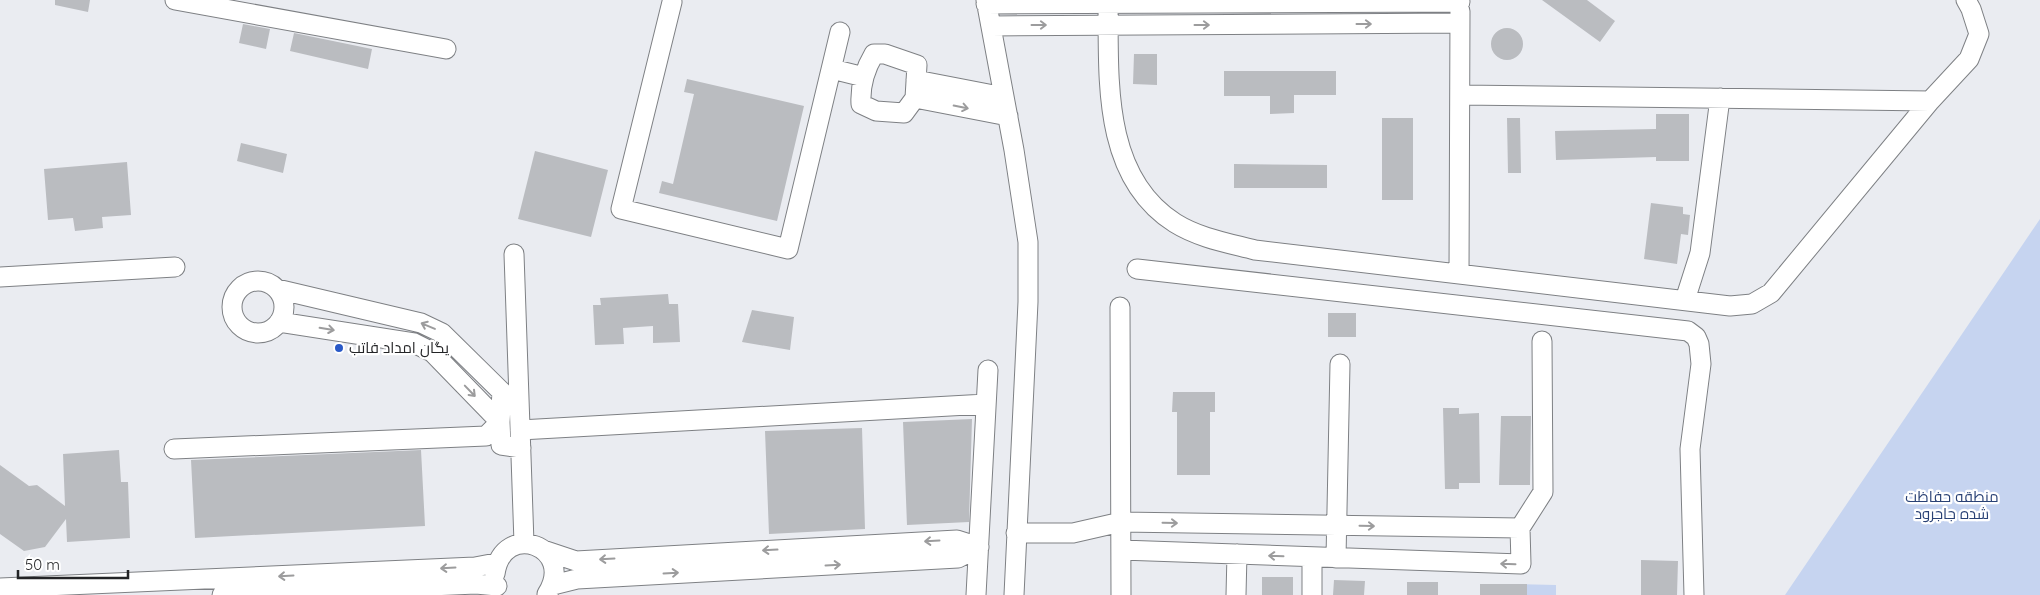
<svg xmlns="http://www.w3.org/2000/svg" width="2040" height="595" font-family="Quicksand,Cairo,sans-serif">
<rect width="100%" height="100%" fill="#eaecf1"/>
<path fill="#c6d4f0" d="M2040 219V595H1785Z
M1511 584 1556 585V595H1510Z"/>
<path fill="#babcc0" d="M55 0H90L88 12 55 5Z
M1542 0H1587L1615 21 1600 42Z
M243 24 270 29 266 49 239 43Z
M1491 44a16 16 0 1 1 32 0a16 16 0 1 1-32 0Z
M294 33 372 49 368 69 290 51Z
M1134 54H1157V85L1133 84Z
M1224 71H1336V95H1294V113L1270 114V96H1224Z
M687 79 804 106 777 221 659 193 662 181 673 184 694 94 684 92Z
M1656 114H1689V161H1656V157L1556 160 1555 131 1656 129Z
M1382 118H1413V200H1382Z
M1507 118H1520L1521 173H1508Z
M241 143 287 154 283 173 237 161Z
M535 151 608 170 591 237 518 219Z
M127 162 131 215 102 217 103 228 75 231 73 218 48 220 44 169Z
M1234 164 1327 165V188H1234Z
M1651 203 1683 207V214L1690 215 1688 235 1681 234 1677 264 1644 259Z
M668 294 669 304H678L680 342 653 343V326L623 328 624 344 595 345 593 305H601L600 298Z
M752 310 794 317 790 350 742 342Z
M1328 313H1356V337H1328Z
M1173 392H1215V412H1210V475H1177V412H1172Z
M1443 408H1459V414L1479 413 1480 483H1459V489H1445Z
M1501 416H1531L1530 485H1499Z
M972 419 969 522 907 525 903 422Z
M862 428 865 529 769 534 765 431Z
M119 450 121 482H128L130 538 67 542 66 519 45 547 24 551 0 534V465L29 486 37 485 65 506 63 454Z
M421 450 425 526 195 538 191 460Z
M1641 560 1678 561 1677 595H1641Z
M1262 577H1293V595H1262Z
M1334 580 1365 581 1364 595H1333Z
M1407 582H1438V595H1407Z
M1480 584H1527V595H1480Z"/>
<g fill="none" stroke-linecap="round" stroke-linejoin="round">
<g stroke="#7e8084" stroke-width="21">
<path id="minor" d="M175 0 446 49
M986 0 1014 150 1028 242V302L1014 595
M1108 0C1109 77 1101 176 1175 223 1199 238 1228 243 1255 250L1730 306 1752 304 1771 293 1930 101 1969 59 1979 34 1971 9 1966 0
M672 2 621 209 788 249 840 32
M986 4 1460 2
M991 26 1460 23
M874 54H885L917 65 915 98 904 113 876 111 861 104C860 86 865 69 874 54Z
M832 69 864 77
M916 80 1004 97
M1460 95 1930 101
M915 98 1008 116
M514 254 524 543
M1137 269 1688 331 1696 337 1699 344 1701 364 1690 449 1694 595
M1459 274 1460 11
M0 277 175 267
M232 307a26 26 0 1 1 52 0a26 26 0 1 1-52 0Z
M277 289 421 323 442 333 505 395 513 397
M1685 300 1700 253 1720 98
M1120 307 1121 595
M279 322 414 343 432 352 500 422 501 445 521 448
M520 430 986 404
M174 449 486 436 500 422 502 392
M1016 533H1073L1121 522 1520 528
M1121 550 1521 564 1520 528 1543 492 1542 341
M546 551 576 561 957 540 979 547
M1336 558 1340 364
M495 574C503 519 577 547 547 594
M553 585 577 579 958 558 979 547
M0 588 475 567 496 563
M222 595 476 584 497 586
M976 595 988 370
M1236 595 1237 554
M1312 595V557"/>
</g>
<use href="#minor" stroke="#fff" stroke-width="19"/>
</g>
<defs><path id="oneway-shaft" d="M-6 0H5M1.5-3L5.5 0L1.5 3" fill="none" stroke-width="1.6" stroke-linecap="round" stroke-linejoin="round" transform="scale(1.25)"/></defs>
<g stroke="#9c9c9d">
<use href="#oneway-shaft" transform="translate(1364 24)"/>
<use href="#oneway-shaft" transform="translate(1039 25)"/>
<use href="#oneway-shaft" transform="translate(1202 25)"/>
<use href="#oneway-shaft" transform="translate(961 107) rotate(11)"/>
<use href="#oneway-shaft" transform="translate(428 326) rotate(-157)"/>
<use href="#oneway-shaft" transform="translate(327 329) rotate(9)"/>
<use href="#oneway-shaft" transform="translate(470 391) rotate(46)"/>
<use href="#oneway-shaft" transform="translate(1170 523) rotate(1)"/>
<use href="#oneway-shaft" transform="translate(1367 526) rotate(1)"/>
<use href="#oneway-shaft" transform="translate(932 541) rotate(177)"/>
<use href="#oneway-shaft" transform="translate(770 550) rotate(177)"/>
<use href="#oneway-shaft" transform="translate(1276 556) rotate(-178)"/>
<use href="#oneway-shaft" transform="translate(607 559) rotate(177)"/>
<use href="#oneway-shaft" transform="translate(1508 564) rotate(-178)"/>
<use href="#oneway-shaft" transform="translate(833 565) rotate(-3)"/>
<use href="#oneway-shaft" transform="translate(448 568) rotate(177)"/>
<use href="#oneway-shaft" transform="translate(671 573) rotate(-3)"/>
<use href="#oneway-shaft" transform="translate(286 576) rotate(177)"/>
</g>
<circle fill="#2959c7" stroke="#fff" stroke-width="2" cx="339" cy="348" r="5"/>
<g text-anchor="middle" stroke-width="4.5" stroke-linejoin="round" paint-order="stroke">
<g font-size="15" fill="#232426" stroke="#fff" text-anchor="start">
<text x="349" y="353">یگان امداد فاتب</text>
</g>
<g font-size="15" fill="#294175" stroke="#fff">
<text x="1952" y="502">منطقه حفاظت<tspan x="1952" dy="17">شده جاجرود</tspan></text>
</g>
</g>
<path d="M18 570v8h110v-8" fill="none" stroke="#232426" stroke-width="2.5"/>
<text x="25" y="570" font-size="15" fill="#232426" stroke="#ffffff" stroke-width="4" paint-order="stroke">50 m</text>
</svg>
